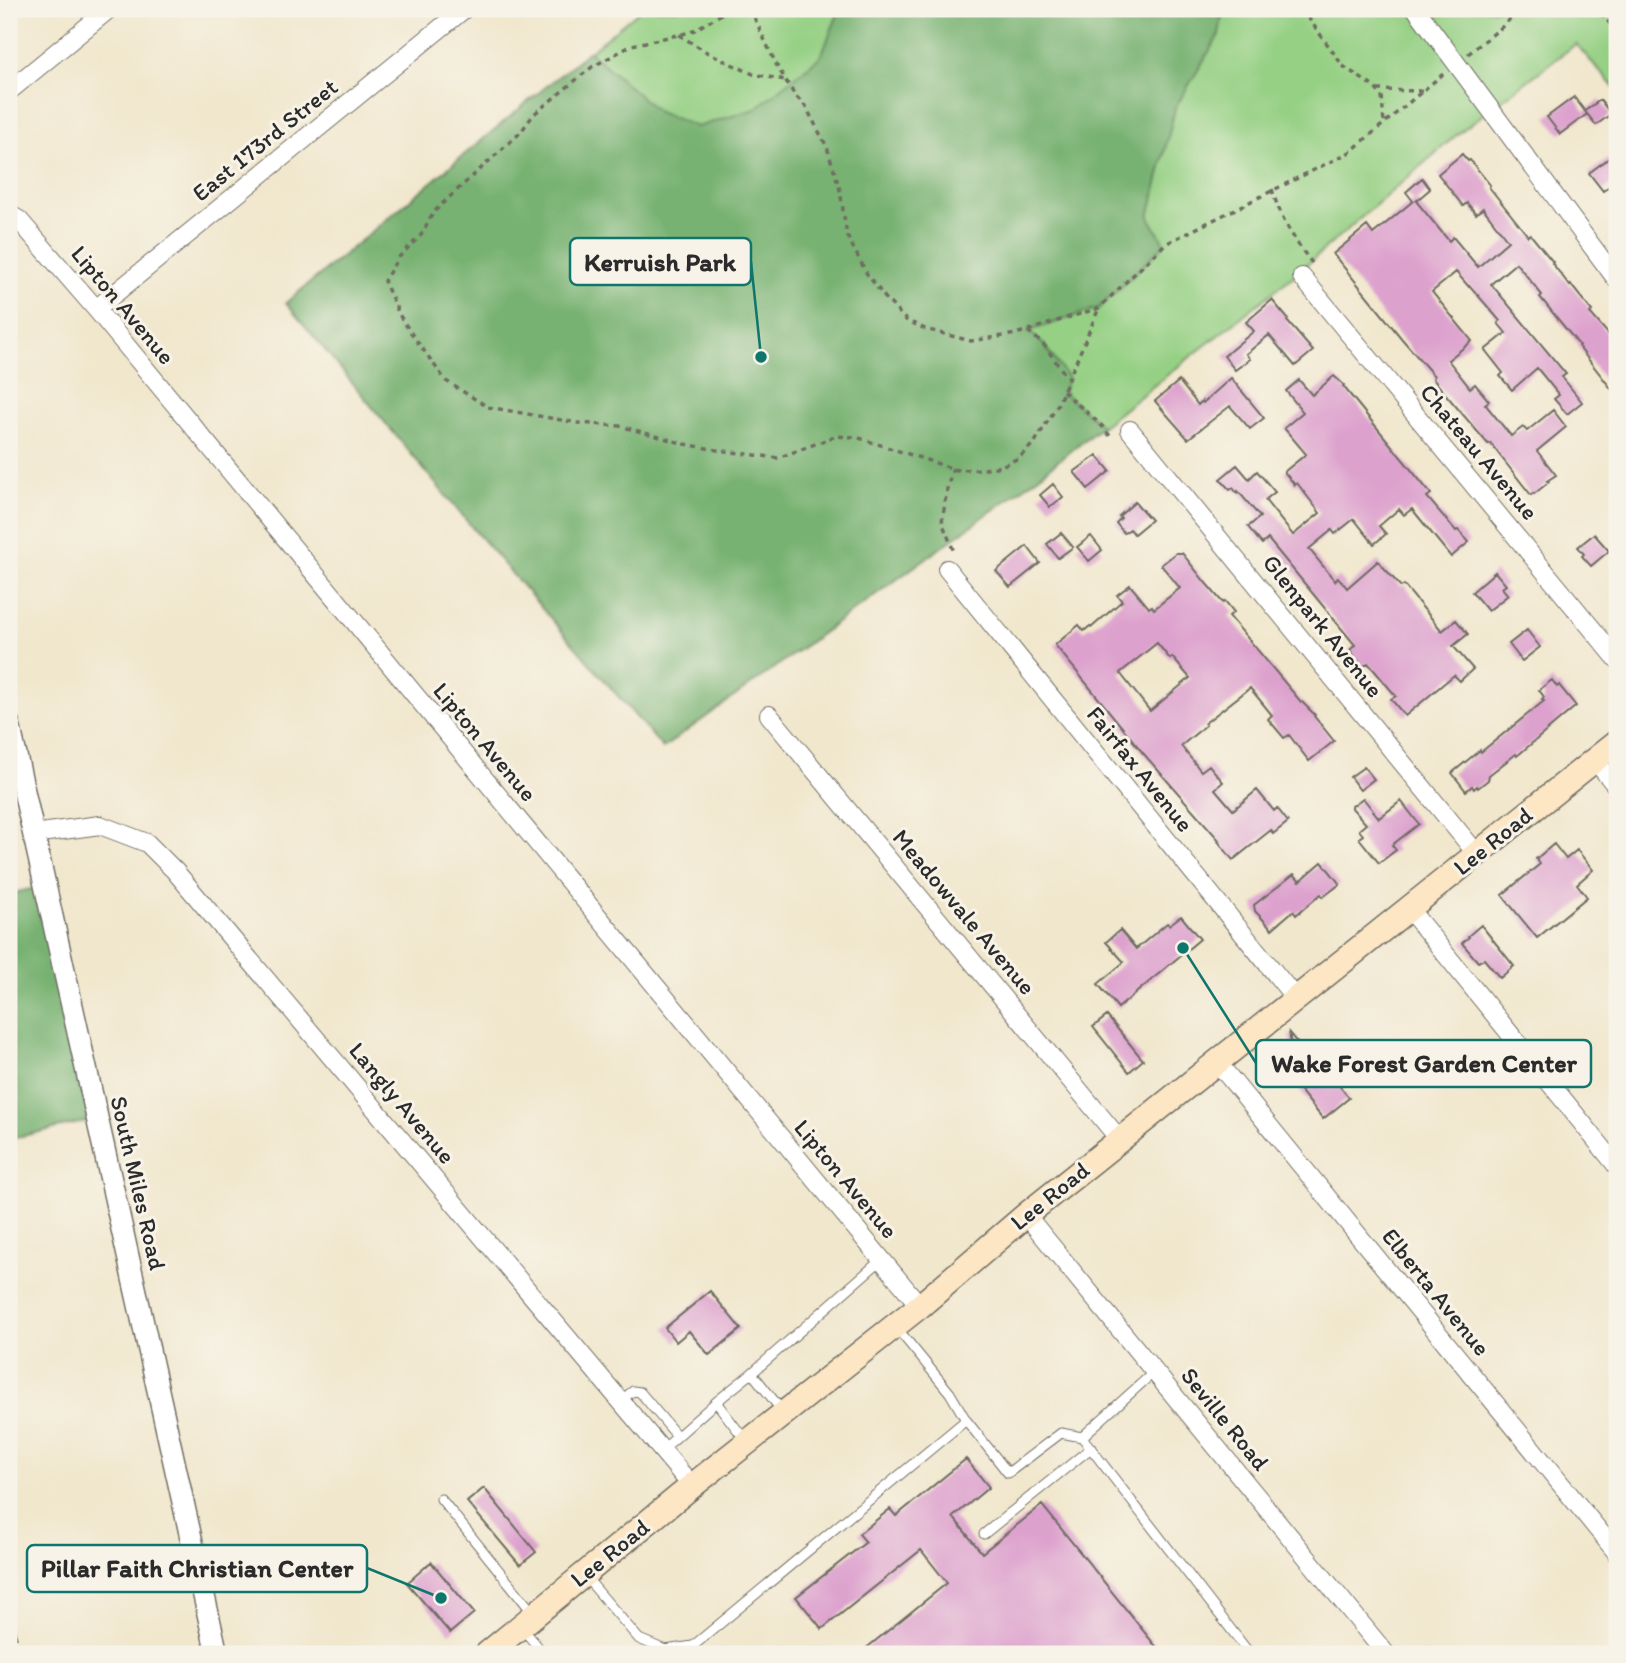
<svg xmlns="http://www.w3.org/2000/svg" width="1626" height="1663" font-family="Itim,sans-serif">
<rect width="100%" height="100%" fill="#f7f3e8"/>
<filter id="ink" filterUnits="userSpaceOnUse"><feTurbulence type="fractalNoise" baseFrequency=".0143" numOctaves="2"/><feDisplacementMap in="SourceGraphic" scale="14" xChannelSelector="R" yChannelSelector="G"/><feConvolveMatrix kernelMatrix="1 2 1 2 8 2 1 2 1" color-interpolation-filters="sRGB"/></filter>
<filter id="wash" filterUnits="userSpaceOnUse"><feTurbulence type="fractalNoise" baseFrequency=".00686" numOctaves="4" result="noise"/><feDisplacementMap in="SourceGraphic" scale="28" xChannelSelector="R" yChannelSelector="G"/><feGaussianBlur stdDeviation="1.57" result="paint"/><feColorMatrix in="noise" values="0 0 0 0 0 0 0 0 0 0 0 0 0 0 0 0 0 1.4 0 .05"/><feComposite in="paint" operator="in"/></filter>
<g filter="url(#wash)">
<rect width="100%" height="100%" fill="#f1e7cd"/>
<path fill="#95d084" stroke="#607e58" stroke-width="2" d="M641 9H1617V91L1576 44 1460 132 1296 274 1026 486 663 748 476 532 286 303Z"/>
<path fill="#78b272" stroke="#526e4e" stroke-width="2" d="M840 9H1223L1219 35 1175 108 1149 217 1165 244 1099 308 1029 331 1044 345 1068 378 1063 392 1102 426 1026 486 663 748 476 532 286 303 589 51 658 112 697 127 755 109 821 56Z
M44 886 97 1119 9 1139V894Z"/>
<g id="blocks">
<path fill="#dda1ce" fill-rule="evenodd" d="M1574 97 1587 114 1560 134 1547 117Z
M1600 100 1611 114 1596 125 1585 111Z
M1617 152V180L1603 191 1589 173Z
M1462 154 1468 161 1470 160 1490 185 1489 187 1528 236 1530 234 1553 262 1552 263 1570 286 1571 285 1592 311 1590 313 1617 344V396L1578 346 1579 345 1540 297 1542 295 1516 263 1491 284 1566 374 1562 377 1582 402 1567 414 1554 399 1559 395 1537 368 1512 390 1500 376 1503 373 1485 350 1506 333 1498 323 1500 321 1470 286 1469 287 1456 272 1432 292 1472 341 1448 360 1470 388 1475 384 1489 401 1485 404 1511 436 1523 427 1527 431 1553 410 1566 427 1537 451 1556 475 1547 481 1549 482 1534 494 1533 493 1531 495 1490 443 1488 444 1442 390 1433 379 1434 376 1402 339 1333 254 1367 226 1373 234 1413 201 1406 192 1422 178 1430 189 1416 201 1449 241 1453 237 1478 267 1508 241 1483 208 1476 214 1467 203 1463 206 1438 174Z
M1272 300 1288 319 1287 321 1313 351 1295 366 1269 335 1246 354 1250 359 1235 370 1224 356 1254 331 1246 322Z
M1334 376 1344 385 1343 386 1369 418 1431 494 1427 497 1456 531 1458 530 1469 542 1451 557 1412 509 1404 515 1399 509 1379 526 1386 534 1374 544 1354 519 1335 534 1332 530 1309 549 1335 581 1338 577 1347 588 1378 561 1401 587 1404 585 1442 631 1456 620 1468 634 1453 646 1473 669 1460 681 1454 675 1405 716 1391 699 1396 696 1368 663 1363 667 1350 650 1355 645 1268 539 1262 544 1248 527 1260 517 1238 491 1237 493 1233 488 1230 490 1220 479 1237 465 1249 479 1257 471 1275 492 1265 500 1293 535 1320 513 1297 483 1295 485 1284 472 1306 454 1284 428 1303 412 1286 391 1299 380 1312 395Z
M1231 378 1264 418 1250 429 1230 406 1188 439 1155 401 1179 381 1198 405 1202 401 1203 403Z
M1097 455 1110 471 1088 489 1074 472Z
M1053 484 1063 497 1050 507 1040 495Z
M1135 502 1151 520 1134 534 1130 529 1124 533 1116 523 1121 518 1119 516Z
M1061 533 1073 547 1058 558 1047 544Z
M1594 534 1609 551 1591 566 1582 556 1584 554 1578 547Z
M1091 536 1102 550 1089 561 1077 547Z
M1027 546 1040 563 1010 587 996 571Z
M1176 553H1182L1205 582 1223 603 1225 601 1234 612 1229 616 1301 702H1302L1315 715 1314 716 1334 741 1309 761 1289 735 1284 738 1268 719 1272 715 1250 688 1205 723 1206 725 1181 746 1201 771 1209 765 1223 782 1215 789 1233 810 1257 790 1274 811 1277 808 1288 822 1273 834 1271 830 1233 860 1218 841 1219 840 1143 753 1055 645 1079 625 1084 631 1090 626 1092 627 1122 601 1117 595 1130 585 1149 608 1152 606 1154 609 1180 588 1161 565ZM1157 643 1170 659 1172 657 1190 678 1150 711 1120 673Z
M1495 572 1506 585 1502 588 1508 595 1488 611 1472 592Z
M1527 630 1540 647 1522 661 1509 644Z
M1552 680 1557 687 1559 685 1576 706 1517 756 1516 754 1489 775 1488 780 1478 788 1477 786 1474 789 1472 786 1466 791 1452 773 1480 750 1481 752 1544 701 1542 699 1544 697 1539 690Z
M1364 767 1374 779 1360 790 1350 777Z
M1363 798 1379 818 1401 801 1419 824 1392 845 1396 850 1379 863 1359 838 1363 835 1359 830 1366 824 1351 807Z
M1554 844 1566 859 1577 850 1593 870 1577 884 1587 897 1537 938 1502 895 1540 864 1536 859Z
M1322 862 1340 884 1323 897 1321 894 1296 915 1293 911 1272 929 1255 911 1254 905 1294 874 1300 881Z
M1181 916 1200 939 1118 1008 1098 984 1124 962 1106 942 1120 930 1136 949 1167 923 1169 925Z
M1481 925 1514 966 1500 978 1484 959 1478 962 1462 943 1469 937 1468 936Z
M1107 1016 1143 1060 1129 1072 1093 1027Z
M1289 1033 1303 1050 1306 1047 1317 1061 1319 1060 1349 1098 1323 1119 1281 1067 1293 1057Z
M710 1291 741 1329 709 1355 689 1331 676 1342 665 1328Z
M966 1459 989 1487 953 1517 982 1553 1042 1505 1162 1654H859L947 1583 921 1550 822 1629 796 1597 866 1542 859 1534 890 1509 896 1516Z
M484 1488 536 1552 520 1565 467 1502Z
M431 1562 474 1613 450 1633 407 1583Z"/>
</g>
</g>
<g filter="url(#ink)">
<use href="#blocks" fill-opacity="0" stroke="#706d64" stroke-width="2"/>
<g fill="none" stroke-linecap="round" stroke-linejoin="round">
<g stroke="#706d64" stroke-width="11">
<path id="service" d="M1154 1372 1082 1437 1250 1654
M752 1373 881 1260
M620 1401 633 1391 640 1392 677 1436
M716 1402 746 1441
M966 1420 1008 1473 1061 1433 1082 1437
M661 1451 716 1402 752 1373 783 1412
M441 1499 534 1614
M984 1534 1091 1448
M584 1575 639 1639 665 1650 693 1646 966 1420 950 1393 896 1327
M522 1628 544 1654"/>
</g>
<g stroke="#706d64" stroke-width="20">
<path id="minor" d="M1416 9 1617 280
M9 91 109 9
M9 214 19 220 96 309 920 1306
M1302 277 1617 659
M96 309 464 9
M1130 430 1477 854
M947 569 1296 999
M769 715 1120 1140
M1595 760 1617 787
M33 834 100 825 147 843 175 871 692 1486
M1409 909 1617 1166
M1217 1062 1617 1553
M1026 1215 1386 1654"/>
</g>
<g stroke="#706d64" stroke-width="24">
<path id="tertiary" d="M9 724 217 1654"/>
</g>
<g stroke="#706d64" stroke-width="27">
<path id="secondary" d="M487 1654 692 1486 920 1306 1026 1215 1617 742"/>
</g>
<path stroke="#706d64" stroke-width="3.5" stroke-dasharray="5 5" stroke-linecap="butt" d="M730 9 691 32 632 45 592 67 534 114 520 133 444 202 433 213 422 234 398 258 384 281 400 316 411 333 446 381 488 407 578 423 620 426 685 444 717 450 778 458 836 436 856 437 957 470 985 469 1001 466 1019 458 1035 442 1057 406 1099 308
M750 9 777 66 794 94 806 107 827 147 840 190 847 236 867 274 886 299 906 320 925 329 971 341 1016 334 1099 308 1165 244 1350 152 1443 74
M1302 9 1343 66 1374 87 1382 96 1384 124
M1592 9 1600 12 1617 32
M679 35 710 54 753 74 785 80
M1468 54 1503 26 1520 9
M1377 90 1423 91
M1272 189C1280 218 1294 240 1312 263
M1028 331 1044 345 1067 377
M1063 391 1102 426 1110 436
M953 468 947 489 942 522 955 554"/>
<use href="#service" stroke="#fff" stroke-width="9"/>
<use href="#minor" stroke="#fff" stroke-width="18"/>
<use href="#tertiary" stroke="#fff" stroke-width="21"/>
<use href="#secondary" stroke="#fce6c4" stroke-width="24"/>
<path stroke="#2b2b2b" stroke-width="5" stroke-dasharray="10 5" stroke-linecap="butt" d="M9 1614 19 1654"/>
</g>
</g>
<g text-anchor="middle" stroke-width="6" stroke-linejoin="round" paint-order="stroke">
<g font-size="24" fill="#2b2b2b" stroke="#f7f3e8">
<text transform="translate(265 140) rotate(-39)" y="8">East 173rd Street</text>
<text transform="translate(123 305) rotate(50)" y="8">Lipton Avenue</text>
<text transform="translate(1479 452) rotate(50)" y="8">Chateau Avenue</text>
<text transform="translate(1323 626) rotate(51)" y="8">Glenpark Avenue</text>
<text transform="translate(485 742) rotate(50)" y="8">Lipton Avenue</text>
<text transform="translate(1140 769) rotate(51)" y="8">Fairfax Avenue</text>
<text transform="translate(1493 841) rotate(-39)" y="8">Lee Road</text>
<text transform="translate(964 912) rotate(50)" y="8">Meadowvale Avenue</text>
<text transform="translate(402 1103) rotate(50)" y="8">Langly Avenue</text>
<text transform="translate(846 1179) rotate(50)" y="8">Lipton Avenue</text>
<text transform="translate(138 1183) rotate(77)" y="8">South Miles Road</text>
<text transform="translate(1050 1196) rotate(-39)" y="8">Lee Road</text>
<text transform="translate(1436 1292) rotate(51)" y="8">Elberta Avenue</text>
<text transform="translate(1225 1419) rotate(51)" y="8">Seville Road</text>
<text transform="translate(610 1553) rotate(-39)" y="8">Lee Road</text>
</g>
</g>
<path fill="none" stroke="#0f766e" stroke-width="2.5" d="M761 357L751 262M1183 948L1256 1063M441 1598L367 1568"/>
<g fill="#0f766e" stroke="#f7f3e8" stroke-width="2.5">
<circle cx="761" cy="357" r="7"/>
<circle cx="1183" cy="948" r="7"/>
<circle cx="441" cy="1598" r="7"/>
</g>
<g fill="#f7f3e8" stroke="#0f766e" stroke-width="2.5">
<rect x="570" y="238" width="181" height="47" rx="7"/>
<rect x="1256" y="1040" width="335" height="47" rx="7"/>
<rect x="27" y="1545" width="340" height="47" rx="7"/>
</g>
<g font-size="26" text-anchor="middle" font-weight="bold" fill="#2b2b2b">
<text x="660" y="271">Kerruish Park</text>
<text x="1424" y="1072">Wake Forest Garden Center</text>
<text x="197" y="1577">Pillar Faith Christian Center</text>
</g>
<rect width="1626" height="1663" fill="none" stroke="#f7f3e8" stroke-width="35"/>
</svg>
